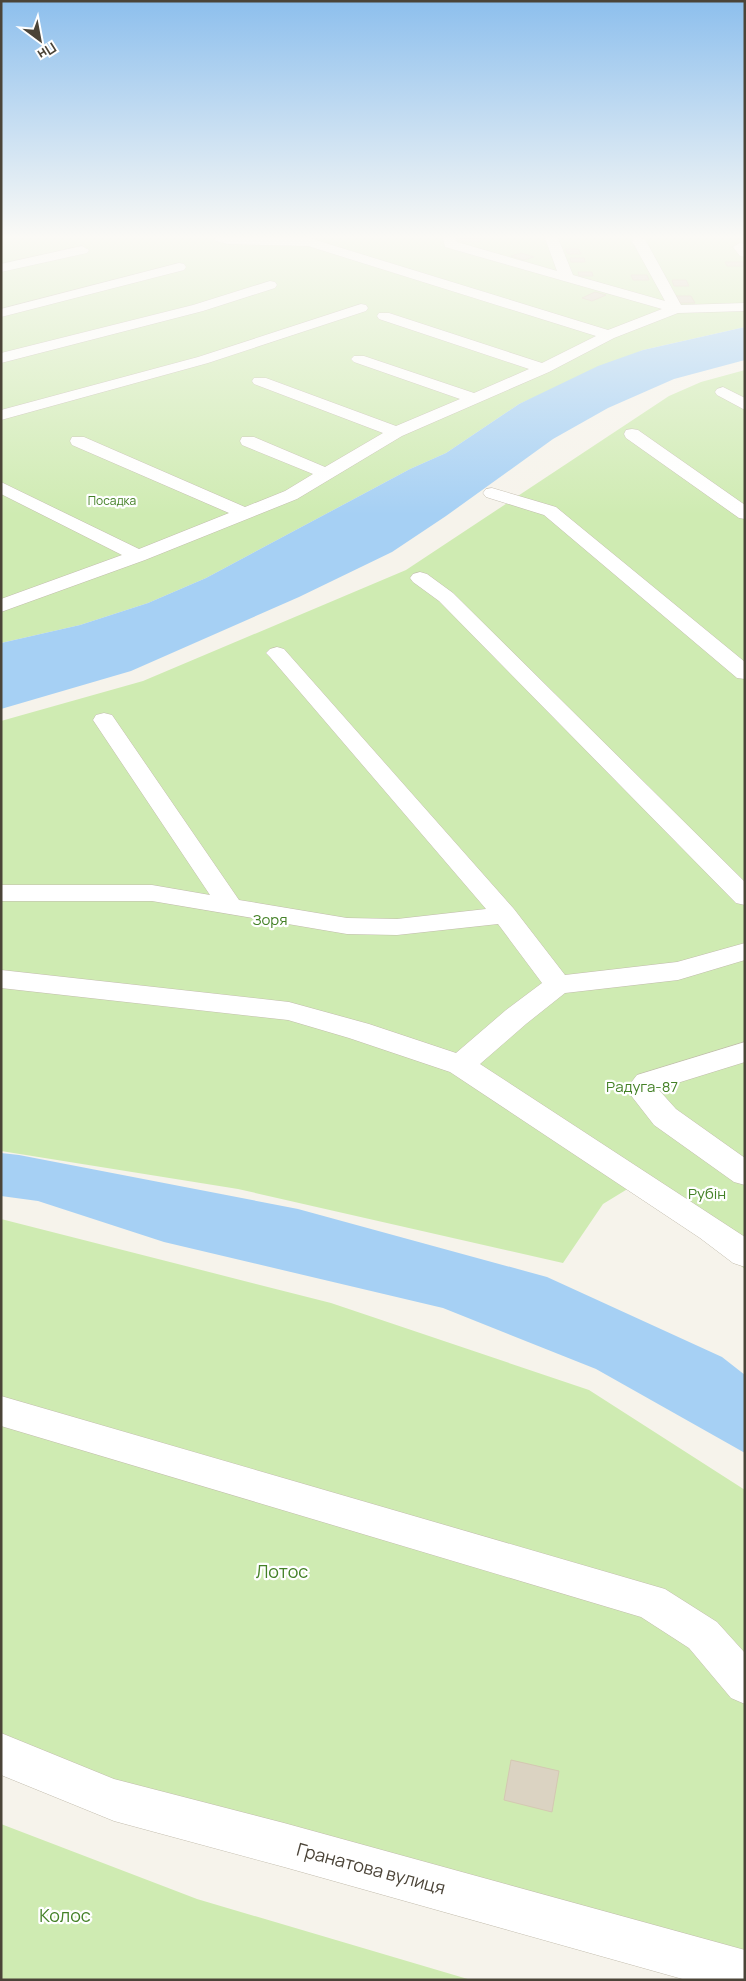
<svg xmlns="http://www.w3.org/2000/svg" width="746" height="1981" font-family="Manrope,sans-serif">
<rect width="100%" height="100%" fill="#f6f3eb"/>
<path fill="#cfebb2" d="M1 238H745V327L643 350 519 404 446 453 410 469 206 578 148 603 80 625 1 643Z
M745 370V1269L634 1185 603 1204 563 1263 238 1189 1 1151V721L143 681 406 570 669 396 701 382Z
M1 1219 331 1303 589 1390 745 1490V1980L179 1824 1 1733Z
M1 1824 197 1899 471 1980H1Z"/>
<path fill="#a6d0f4" d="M745 327V360L674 379 608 408 553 439 446 516 392 552 299 597 131 671 1 709V643L80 625 148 603 206 578 410 469 446 453 519 404 598 366 643 350Z
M1 1153 19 1155 298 1209 547 1277 722 1357 745 1375V1453L596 1369 443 1308 164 1242 38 1201 1 1196Z"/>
<path fill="#dbd3c2" stroke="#d4c8b2" d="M460 238H480V241H460Z
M565 249H578L581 254H568Z
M521 253 534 257 524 260 511 256Z
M570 258H584L585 262H571Z
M725 262H743L745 266H727Z
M578 272H592L593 276H579Z
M631 275H647L649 280H633Z
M672 280H686L689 286H674Z
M595 292 606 295 592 301 582 298Z
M676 296H691L695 303H680Z
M511 1760 559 1771 552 1812 504 1800Z"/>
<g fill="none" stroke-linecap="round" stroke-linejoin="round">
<g stroke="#c2bcad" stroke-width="1">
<path id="minor" d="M215 238H309L608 330 662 309 445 247 443 238H456L457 242 557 271 545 238H558L573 275 665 301 632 241 634 238H642L646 241 681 305 745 303V311L678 313 614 338 549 372 402 436 297 499 145 560 1 612V599L122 555 1 494V482L139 549 229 513 72 445 70 441 72 437H84L245 507 285 491 313 474 242 445 240 441 242 437H254L325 467 383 433 254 384 252 381 254 378H266L396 426 460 399 354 362 351 359 354 356H364L474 393 529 369 379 319 377 316 379 313H389L542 363 596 336 308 246 228 244 216 241Z
M740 243 745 244V257L740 256 733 247Z
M82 246 89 250 87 253 1 272V264Z
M179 263 184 264 186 267 184 270 1 317V309Z
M270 281 275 282 277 285 275 288 203 311 1 363V353L193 305Z
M361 304 366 305 368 308 366 311 208 363 1 420V410L198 357Z
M723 387 745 398V410L717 395 715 392 717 389Z
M632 429 638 430 745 505V519L739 518 626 438 624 434 626 430Z
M492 488 556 507 745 662V679L737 678 544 515 486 497 483 493 486 489Z
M420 572 427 574 453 593 745 882V905L736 903 439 601 413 582 410 578 413 574Z
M277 647 284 649 514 909 565 975 677 962 745 943V960L678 980 565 993 526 1024 480 1064 745 1237V1267L733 1263 700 1238 450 1072 349 1038 288 1020 1 988V970L289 1002 369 1024 456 1053 506 1010 542 983 498 924 397 935 347 934 152 901H1V885H152L210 895 93 720 96 715 104 713 112 715 239 900 347 918 397 919 486 909 270 657 266 653 270 649Z
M745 1042V1062L658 1089 676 1109 745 1158V1185L734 1182 654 1125 626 1089 637 1075Z
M1 1396 665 1589 717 1622 745 1653V1704L731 1698 689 1648 641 1617 1 1426Z
M1 1733 114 1779 284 1823 745 1950V1980H686L284 1867 114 1821 1 1775Z"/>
</g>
<use href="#minor" fill="#fff" fill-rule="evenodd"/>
</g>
<linearGradient id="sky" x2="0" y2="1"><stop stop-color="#8dbfed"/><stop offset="0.46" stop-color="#fbfaf6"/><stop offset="1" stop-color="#fbfaf6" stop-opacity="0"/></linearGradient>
<rect width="746" height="515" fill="url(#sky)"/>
<g text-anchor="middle" stroke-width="4.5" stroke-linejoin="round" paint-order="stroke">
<g font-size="12" fill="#448127" stroke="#fff">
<text x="112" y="505">Посадка</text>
</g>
<g font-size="15" fill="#448127" stroke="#fff">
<text x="270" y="925">Зоря</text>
<text x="642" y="1092">Радуга-87</text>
<text x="707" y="1199">Рубін</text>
</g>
<g font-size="18" fill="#448127" stroke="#fff">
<text x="282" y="1578">Лотос</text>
<text x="65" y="1922">Колос</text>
</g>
<g font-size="18" fill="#4b4438" stroke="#fff">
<text transform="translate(371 1869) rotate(15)" y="6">Гранатова вулиця</text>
</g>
</g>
<rect width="746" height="1981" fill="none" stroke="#4b4438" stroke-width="5"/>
<g transform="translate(40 40) rotate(148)" stroke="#ffffff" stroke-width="4" paint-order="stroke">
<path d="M0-4L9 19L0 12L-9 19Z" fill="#4b4438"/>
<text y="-8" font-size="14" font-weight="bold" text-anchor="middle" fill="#4b4438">Пн</text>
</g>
</svg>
